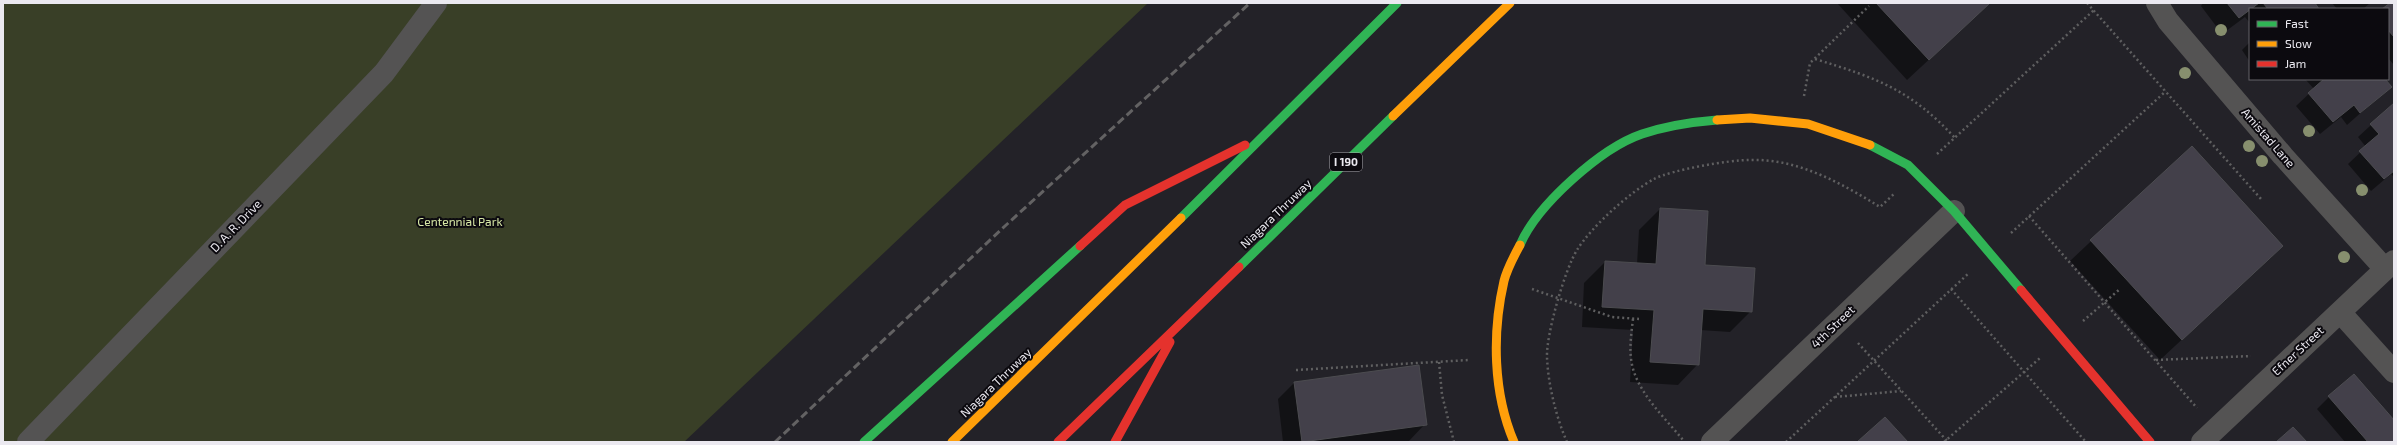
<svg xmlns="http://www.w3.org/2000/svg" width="2397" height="445" font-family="'Exo 2',sans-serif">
<rect width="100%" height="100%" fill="#232228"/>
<path fill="#393f27" d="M3 3H1148L684 442H3Z"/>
<path fill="#0007" d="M1837 3H1990L1907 80Z
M2203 3H2313L2318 9H2250V23L2245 17 2222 34 2201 6Z
M2332 3H2370L2363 9H2337Z
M2391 3H2394V65L2388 58V9H2384Z
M2250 42V62L2242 50Z
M2307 79H2383L2390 87 2347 125 2341 117 2320 134 2296 106 2314 89 2306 80Z
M2394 104V177L2391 174 2371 191 2348 164 2366 147 2358 137Z
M2191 147 2282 246 2160 360 2070 261Z
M1660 209 1704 266 1751 311 1730 332 1700 330 1698 364 1678 385 1630 382 1633 330 1582 327 1584 283 1605 262 1637 264 1639 230Z
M1418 366 1425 424 1409 441 1283 442 1278 399 1294 383Z
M2329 397 2394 422V442H2345L2317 409Z"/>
<path fill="#43404a" stroke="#4c4c50" d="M1876 3H1990L1929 60Z
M2227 3H2259L2239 18Z
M2263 3H2315L2319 9H2268Z
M2390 3H2394V37L2388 30V9H2382Z
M2324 79H2385L2392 87 2360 113 2354 105 2333 122 2308 93Z
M2394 103V171L2384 179 2359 151 2379 134 2370 124Z
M2192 146 2283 246 2182 340 2090 240Z
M1660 208 1708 211 1705 265 1755 268 1752 312 1703 309 1699 365 1650 362 1654 310 1602 307 1605 261 1656 264Z
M1419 365 1427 425 1302 442 1294 382Z
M2354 374 2394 420V442H2368L2328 396Z
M1885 417 1908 442H1857Z
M2293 427 2307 442H2276Z"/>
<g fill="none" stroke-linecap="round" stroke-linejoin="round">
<path stroke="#5f5f60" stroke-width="2.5" stroke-dasharray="2 3" stroke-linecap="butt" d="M2087 3 2261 199
M1815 59C1876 78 1910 89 1955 138
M1804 96 1810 63 1869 6
M1937 154 2094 10
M2029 216 2197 408
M2011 233 2166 91
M1532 289 1612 317 1639 319
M1951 289 2086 442
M1633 319C1631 336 1628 355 1634 372 1643 398 1666 419 1683 440
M2083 321 2120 289
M1858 343 1948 442
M2156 360 2251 356
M1439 362 1442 395 1454 442
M1296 370 1469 360
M1835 397 1901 391
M1567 442C1556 417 1548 384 1547 357 1546 335 1565 269 1577 250 1592 226 1630 192 1654 179 1671 170 1729 160 1749 160 1797 158 1841 183 1880 207L1895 193
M1786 442 1969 273
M1944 442 2040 358"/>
<path stroke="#545353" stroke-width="22" d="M2157 3 2168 21 2283 156 2385 269
M2340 312 2394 372
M28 442 384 73 436 3
M1712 442 1954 211
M2202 442 2394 261"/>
<path stroke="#30b455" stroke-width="9" d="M1870 145 1908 165 1954 211 2021 290
M1181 218 1397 3
M1520 245C1537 205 1601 148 1642 134 1666 126 1692 122 1717 120
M1239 267 1393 116
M864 442 1080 246"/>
<path stroke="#ff9f0a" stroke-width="9" d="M1393 116 1510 3
M1717 120 1750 118 1808 124 1870 145
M952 442 1181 218
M1514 442C1493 393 1492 333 1504 281 1507 269 1514 256 1520 245"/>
<path stroke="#e5322d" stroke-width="9" d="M1080 246 1125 205 1245 145
M2021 290 2150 442
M1058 442 1239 267
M1115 442 1170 342"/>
<path stroke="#636263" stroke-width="3" stroke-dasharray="8 4" stroke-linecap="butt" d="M775 442 1005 226 1250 3"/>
</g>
<g fill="#878f6e">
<circle cx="2221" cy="30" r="6"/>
<circle cx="2185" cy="73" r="6"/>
<circle cx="2309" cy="131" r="6"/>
<circle cx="2249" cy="146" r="6"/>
<circle cx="2262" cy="161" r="6"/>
<circle cx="2362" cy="190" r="6"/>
<circle cx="2344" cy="257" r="6"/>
</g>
<g text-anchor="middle" stroke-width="4" stroke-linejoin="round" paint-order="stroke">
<rect fill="#0c0a0f" stroke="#a8a6ac" stroke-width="1" x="1330" y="153" width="32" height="18" rx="3"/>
<g font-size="11" font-weight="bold" fill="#ebe9f0">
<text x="1346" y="166">I 190</text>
</g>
<g font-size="12" fill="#ebe9f0" stroke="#0c0a0f">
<text transform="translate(2268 138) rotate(49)" y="4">Amistad Lane</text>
<text transform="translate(1276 214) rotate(-44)" y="4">Niagara Thruway</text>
<text transform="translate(236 226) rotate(-46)" y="4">D. A. R. Drive</text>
<text transform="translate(1833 327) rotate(-44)" y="4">4th Street</text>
<text transform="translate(2298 351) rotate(-43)" y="4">Efner Street</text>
<text transform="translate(996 383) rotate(-44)" y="4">Niagara Thruway</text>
</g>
<g font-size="12" fill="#d8e9a7" stroke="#0c0a0f">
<text x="460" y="226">Centennial Park</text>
</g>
</g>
<rect width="2397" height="445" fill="none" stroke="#ebe9f0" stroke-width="8"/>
<rect x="2249" y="8" width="140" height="72" fill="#0c0a0f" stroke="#656369"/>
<rect x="2257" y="21" width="20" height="6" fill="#30b455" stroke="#656369"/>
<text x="2285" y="28" font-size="12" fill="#ebe9f0">Fast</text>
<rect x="2257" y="41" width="20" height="6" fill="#ff9f0a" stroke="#656369"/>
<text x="2285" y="48" font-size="12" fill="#ebe9f0">Slow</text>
<rect x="2257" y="61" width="20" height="6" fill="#e5322d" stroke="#656369"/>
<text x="2285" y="68" font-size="12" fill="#ebe9f0">Jam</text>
</svg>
